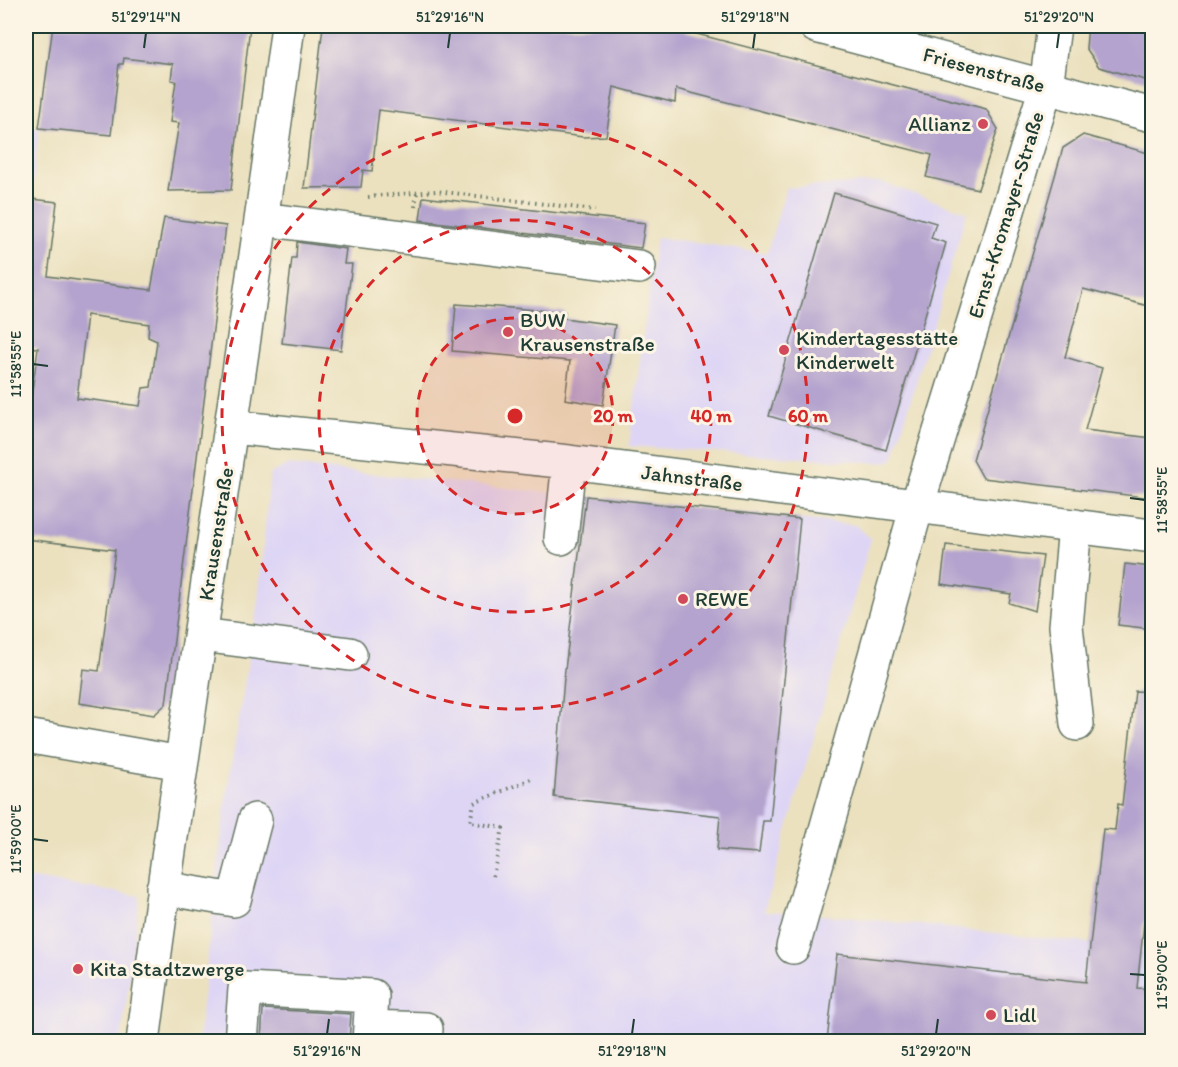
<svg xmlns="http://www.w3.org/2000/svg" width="1178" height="1067" font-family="Itim,sans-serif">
<rect width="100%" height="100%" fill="#fcf5e5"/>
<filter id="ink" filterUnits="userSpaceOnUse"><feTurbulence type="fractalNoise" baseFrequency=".0167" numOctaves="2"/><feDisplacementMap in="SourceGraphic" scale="12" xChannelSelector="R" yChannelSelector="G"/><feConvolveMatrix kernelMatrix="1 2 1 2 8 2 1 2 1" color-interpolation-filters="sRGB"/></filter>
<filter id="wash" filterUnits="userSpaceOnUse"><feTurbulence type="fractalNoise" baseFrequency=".008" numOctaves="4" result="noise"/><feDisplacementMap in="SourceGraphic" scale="24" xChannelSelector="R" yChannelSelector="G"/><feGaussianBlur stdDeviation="1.35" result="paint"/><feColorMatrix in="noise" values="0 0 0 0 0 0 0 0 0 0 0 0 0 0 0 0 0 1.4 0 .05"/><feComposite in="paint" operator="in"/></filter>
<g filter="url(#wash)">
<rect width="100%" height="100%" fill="#ebe1bf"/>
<path fill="#ded5f5" d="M26 127 39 128 26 257Z
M880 182 967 212 893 460 880 463 629 446 656 237 767 253 786 188Z
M287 465 855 525 871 539 764 911 837 916 1152 950V1041L198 1042 225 804 258 602 270 474Z
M26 878 140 896 121 1041H26Z"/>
<g id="blocks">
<path fill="#b4a3ce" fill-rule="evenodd" d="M53 26H250L231 190 168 191 179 123 170 122 176 81 171 80 173 64 124 58 123 64H119L111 135 39 128Z
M323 26H666L986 109 998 129 978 189 926 177 932 155 676 89 675 103 614 87 606 136 583 137 379 110 372 171 363 170 361 187 304 188Z
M1088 26H1152V82L1099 67 1086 48Z
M1083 135 1152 154V307L1083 289 1065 357 1102 368 1085 430 1152 438V498L983 478 973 460 1063 148Z
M834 193 936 223 931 238 946 243 886 450 769 416Z
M423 197 645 223 641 248 420 220Z
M32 199 57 202 48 276 151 290 164 218 226 226 166 704 154 715 79 703 83 669 99 671 115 550 26 539V435L38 348 26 347V257ZM87 315 149 324 148 337 157 341 151 387 143 388 140 406 77 398Z
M297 242 346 249 344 264H352L341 350 282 343 292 258H296Z
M456 304 565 312 564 318 615 325 603 405 565 399 570 361 452 351Z
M586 496 800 519 770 821H763L759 853 717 850 720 816 554 797 564 678Z
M946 545 1043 556 1035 611 1009 603 1011 594 941 584Z
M1125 564 1152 567V629L1118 625Z
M1135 691 1152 692V923L1144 922 1137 988 1152 989V1041H827L837 954 1086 982 1103 829 1115 830 1118 804 1122 805Z
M263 1009 351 1014 349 1041H261Z"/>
</g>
</g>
<g filter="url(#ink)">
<use href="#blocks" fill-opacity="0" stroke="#667665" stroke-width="1.5"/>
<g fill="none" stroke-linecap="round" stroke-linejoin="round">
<g stroke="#667665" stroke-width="36">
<path id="minor" d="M816 26 1152 115
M262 219 639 267
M232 427 569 462 1152 536
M1075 526 1066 626 1077 724
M561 538 569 462
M201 635 350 654
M26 736 181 763
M163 888 234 900 255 820
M793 947 917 506 1046 87 1054 26
M370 1027 426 1029 425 1042
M143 1042C187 702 243 365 288 26
M241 1042 245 989 372 996 369 1042"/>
</g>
<path stroke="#667665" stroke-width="4" stroke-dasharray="1.5 4.5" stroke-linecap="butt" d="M368 197 436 191 595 210
M415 207 417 192
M493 876 503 828 470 822 474 803 531 779"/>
<use href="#minor" stroke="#fff" stroke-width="33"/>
</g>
</g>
<path fill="none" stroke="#1f3d34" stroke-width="2" d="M144 48 146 33M448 48 450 33M753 48 755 33M1057 48 1059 33M33 364 48 366M1130 498 1145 500M33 839 48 841M1130 974 1145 975M327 1034 329 1019M632 1034 634 1019M936 1034 938 1019"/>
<circle cx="515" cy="416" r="98" fill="#d62828" fill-opacity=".12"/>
<g fill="none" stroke="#d62828" stroke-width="3" stroke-dasharray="10 8">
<circle cx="515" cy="416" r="98"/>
<circle cx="515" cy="416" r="196"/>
<circle cx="515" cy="416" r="293"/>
</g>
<g fill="#d1495b" stroke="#fcf5e5" stroke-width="2">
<circle cx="983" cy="124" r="6"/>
<circle cx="508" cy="332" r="6"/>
<circle cx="784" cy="350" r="6"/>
<circle cx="683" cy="599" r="6"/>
<circle cx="78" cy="969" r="6"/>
<circle cx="991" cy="1015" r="6"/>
</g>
<g text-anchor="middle" stroke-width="6" stroke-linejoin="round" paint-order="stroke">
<g font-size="21" fill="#1f3d34" stroke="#fcf5e5">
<text transform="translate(984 70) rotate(15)" y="7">Friesenstraße</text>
<text transform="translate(1006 215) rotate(-73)" y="7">Ernst-Kromayer-Straße</text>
<text transform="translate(692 478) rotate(7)" y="7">Jahnstraße</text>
<text transform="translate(216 534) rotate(-81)" y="7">Krausenstraße</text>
</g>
<g font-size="21" fill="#1f3d34" stroke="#fcf5e5" text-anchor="start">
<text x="971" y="131" text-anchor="end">Allianz</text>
<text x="520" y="327">BUW<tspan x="520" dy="24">Krausenstraße</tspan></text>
<text x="796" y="345">Kindertagesstätte<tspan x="796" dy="24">Kinderwelt</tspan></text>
<text x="695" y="606">REWE</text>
<text x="90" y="976">Kita Stadtzwerge</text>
<text x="1003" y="1022">Lidl</text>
</g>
</g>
<circle cx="515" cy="416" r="9" fill="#d62828" stroke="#fcf5e5" stroke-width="3"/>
<g font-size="18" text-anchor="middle" font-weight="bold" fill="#d62828" stroke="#fcf5e5" stroke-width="6" stroke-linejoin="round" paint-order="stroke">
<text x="613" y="422">20 m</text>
<text x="711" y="422">40 m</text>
<text x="808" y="422">60 m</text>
</g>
<rect width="1178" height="1067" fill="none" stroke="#fcf5e5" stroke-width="66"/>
<rect x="33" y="33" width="1112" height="1001" fill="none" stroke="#1f3d34" stroke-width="2"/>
<g font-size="15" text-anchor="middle" fill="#1f3d34">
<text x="146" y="22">51°29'14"N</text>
<text x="450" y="22">51°29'16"N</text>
<text x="755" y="22">51°29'18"N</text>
<text x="1059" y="22">51°29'20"N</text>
<text transform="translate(16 364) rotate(-90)" y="5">11°58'55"E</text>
<text transform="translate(1162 500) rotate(-90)" y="5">11°58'55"E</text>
<text transform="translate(16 839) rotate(-90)" y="5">11°59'00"E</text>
<text transform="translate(1162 975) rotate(-90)" y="5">11°59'00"E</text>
<text x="327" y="1056">51°29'16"N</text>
<text x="632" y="1056">51°29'18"N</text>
<text x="936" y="1056">51°29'20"N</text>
</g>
</svg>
